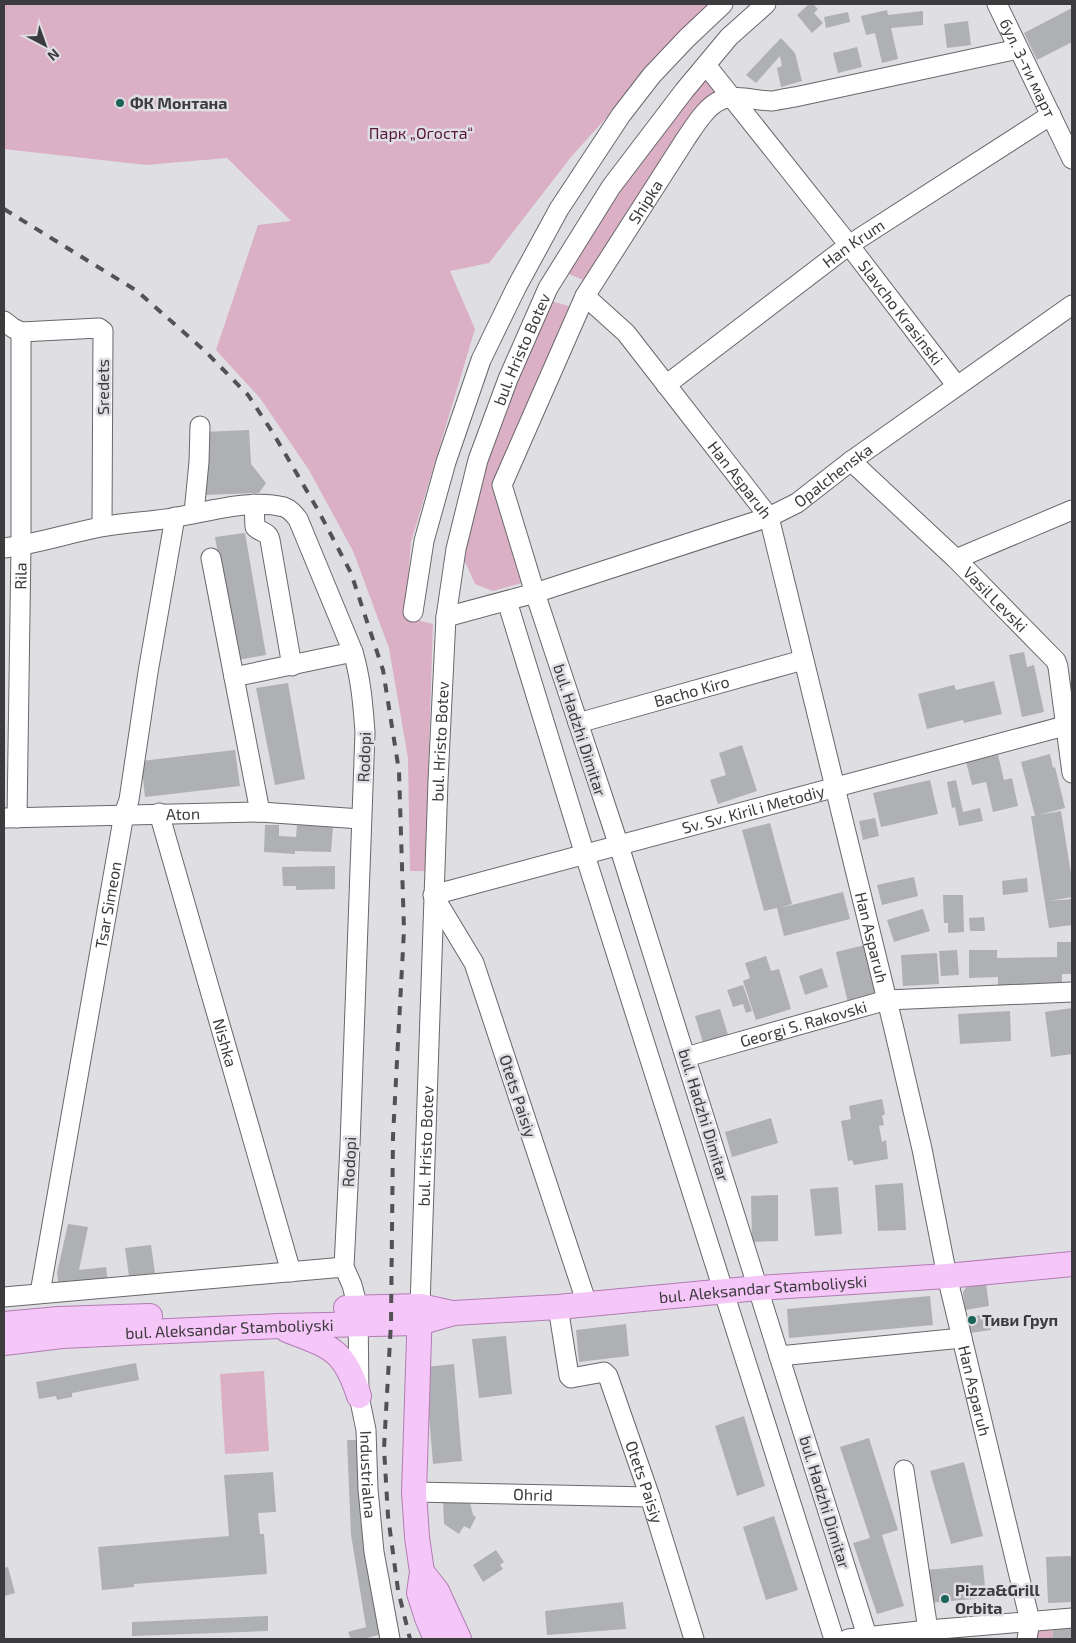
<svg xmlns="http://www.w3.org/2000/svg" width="1076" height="1643" font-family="'Exo 2',sans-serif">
<rect width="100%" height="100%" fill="#dfdee2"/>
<path fill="#dbafc4" d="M4 4H714L659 59 571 157 489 263 450 271 475 329 411 542 405 617 433 624 425 871H410L408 758 389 648 353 551 309 470 260 398 216 350 258 225 291 221 227 158 146 165 4 149Z
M703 78 720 95 584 280 566 273 675 110Z
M544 299 569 306 494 485 522 583 493 591 475 584 463 557 483 463Z
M264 1371 269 1451 225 1454 220 1374Z
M1072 1626V1639H1027L1028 1630Z"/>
<path fill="#afb0b4" d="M809 4H813L818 9 814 13 823 23 812 33 797 15Z
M1072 8V42L1037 60 1024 33Z
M887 10 888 15 923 11V25L891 28 898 59 882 63 875 33 866 35 861 16Z
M848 12 850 22 826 28 824 17Z
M968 21 971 45 947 48 944 24Z
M781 38 795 53 802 81 781 87 777 68 782 66 780 56 756 83 746 75Z
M857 47 862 67 838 73 833 53Z
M249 430 251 464 266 483 259 493 206 495 202 432Z
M245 533 266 655 237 660 215 537Z
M1024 652 1027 667 1034 665 1044 712 1022 717 1009 655Z
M994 681 1002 714 964 723 963 720 927 729 918 694 954 685 956 690Z
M288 683 305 779 275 785 256 688Z
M742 745 757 791 718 804 710 780 726 775 719 753Z
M235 750 240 786 145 797 141 761Z
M1050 754 1053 768 1055 767 1065 808 1039 815 1061 811 1072 880V897L1049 901 1072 899V925L1049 928 1031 816H1035L1021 762Z
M998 755 1004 780 1012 778 1018 806 993 812 986 782 972 785 966 762Z
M930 780 938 814 881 827 873 793Z
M956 780 963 812 980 808 983 821 959 826 955 807 952 808 947 782Z
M875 818 879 836 863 840 859 821Z
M770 823 792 904 780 908 843 892 850 919 784 936 777 908 764 911 742 830Z
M265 825H279V836L296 837 297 825 333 827 331 852 295 851V854L264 852Z
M335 866V889L296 890V886H283L282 867Z
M914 877 918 896 882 905 877 885Z
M1027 878 1028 892 1003 895 1002 881Z
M943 895H963L964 932 948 933V923H944Z
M923 909 930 931 894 942 887 920Z
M984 917 985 931H970L969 918Z
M1057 942H1072V974H1062V985H998V977L969 978V950H997V958L1057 957Z
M865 945 877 996 848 1003 836 952Z
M957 950 959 975 941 976 939 951Z
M937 953 939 984 903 986 901 955Z
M766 956 771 971 779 969 791 1009 756 1020 743 981 750 978 745 963Z
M822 968 828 987 805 995 799 976Z
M743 985 752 1011 746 1013 743 1004 733 1007 727 990Z
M1072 1008V1054L1051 1057 1045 1012Z
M720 1009 729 1038 704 1046 695 1016Z
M1010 1011 1011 1041 960 1044 958 1014Z
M882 1099 885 1114 882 1116 884 1125 879 1126 882 1142 886 1140 888 1159 854 1165 852 1160 848 1161 841 1121 851 1119 849 1106Z
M771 1118 778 1143 732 1157 725 1132Z
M903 1183 906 1230 878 1231 875 1185Z
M838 1187 842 1234 815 1236 810 1189Z
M778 1195V1241L752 1242 751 1196Z
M68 1224 88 1227 79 1270 106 1267 108 1283 59 1289 57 1273Z
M151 1245 155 1273 129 1276 125 1248Z
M986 1283 989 1306 965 1310 963 1292 968 1285Z
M930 1296 933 1325 789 1338 787 1309Z
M989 1314 991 1330 970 1333 968 1317Z
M626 1324 629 1356 579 1362 576 1330Z
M506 1336 512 1394 479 1398 472 1339Z
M136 1363 139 1380 72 1393V1397L57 1400 56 1396 39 1399 36 1382Z
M454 1364 462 1461 433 1464 425 1367Z
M744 1416 765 1486 737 1496 715 1426Z
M869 1438 898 1530 882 1535 904 1606 877 1614 853 1543 870 1538 840 1447Z
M347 1440H359L382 1634 363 1639H351L348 1632 366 1627 351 1535Z
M964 1462 983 1536 951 1544 930 1471Z
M273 1472 276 1512 258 1513 260 1534H264L267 1574 134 1584V1587L102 1590 98 1547 229 1536 224 1475Z
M469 1499 473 1515 476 1517 470 1529 464 1526 459 1534 444 1524 443 1500Z
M774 1516 798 1590 766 1600 743 1527Z
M496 1550 504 1562 500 1565 503 1569 483 1582 473 1565Z
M1072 1556V1602L1048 1603 1046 1557Z
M983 1565 986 1598 928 1603 925 1570Z
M8 1567 15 1593 5 1596 4 1592V1568Z
M623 1602 626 1629 547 1635 545 1611Z
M268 1616V1631L132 1636V1622Z
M1072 1626V1639H1053V1628Z"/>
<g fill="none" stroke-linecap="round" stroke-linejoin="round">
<g stroke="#68676b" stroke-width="21">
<g id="minor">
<path id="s1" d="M997 4 1072 159"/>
<path id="s2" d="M706 65 849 245 957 386"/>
<path id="s3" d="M585 296 626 333 769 517 894 1029 922 1149 947 1276 1030 1621 1027 1639"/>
<path d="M4 321 13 328 21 332 99 328 103 331 102 526"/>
<path id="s4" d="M666 385 849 245 1051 115"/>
<path id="s5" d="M851 461 956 559 1056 661 1058 667 1072 773"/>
<path d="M254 504 255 527C261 533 268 531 270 540L292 666"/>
<path d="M194 513 199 462 200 426"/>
<path id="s6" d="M4 548C37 544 69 533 101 527 126 522 152 522 177 517 211 511 250 499 284 507 290 509 294 514 298 519L353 652C361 679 363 705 365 732L350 1145 344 1267 352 1285 358 1308 359 1396 366 1430 368 1489 374 1552 390 1639"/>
<path d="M211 558 260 812"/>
<path d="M956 559 1072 510"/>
<path d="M507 601 585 855 834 1639"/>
<path d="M413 612 424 541 446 462 481 360 516 288 559 209 621 115 652 75 687 38 723 4"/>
<path id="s7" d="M446 617 535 593 769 517 797 503 851 461 1072 305"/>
<path d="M234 677 353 652"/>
<path id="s8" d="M578 723 803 660"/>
<path id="s9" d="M159 813 291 1272"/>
<path id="s10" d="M5 818 260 812 361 819"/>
<path id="s11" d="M17 818 21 546V332"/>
<path id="s12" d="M686 1057 887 1000 1072 992"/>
<path id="s13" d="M40 1293 124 814 129 800 148 672 175 517"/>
<path d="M4 1297 344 1267"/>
<path id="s14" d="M587 1304 474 963 433 895 1072 724"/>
<path id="s15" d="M420 1306 438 781 446 617 456 549 478 460 508 379 548 288 611 187 684 91 729 37 766 4"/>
<path id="s16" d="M558 1307 569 1376 571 1378 604 1372 608 1376 650 1497 694 1639"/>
<path d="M779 1356 962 1338"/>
<path d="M904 1470 928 1630"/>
<path id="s17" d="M414 1492 650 1497"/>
<path d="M848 1639 928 1630 1072 1618"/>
<path id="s18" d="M868 1639 619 846 535 593 502 485 585 296 685 140C694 127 706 106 721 100 736 94 756 101 772 101 779 100 787 98 795 97L1018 49"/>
</g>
</g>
<g stroke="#b07db4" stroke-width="26">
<g id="major">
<path d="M346 1308 420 1306 452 1313"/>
<path d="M420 1308 414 1492 417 1537 422 1572 419 1593 427 1618 436 1639"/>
<path d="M4 1324 59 1319 150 1316"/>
<path d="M287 1330C331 1347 344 1349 359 1396"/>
<path id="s19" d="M4 1343 62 1336 279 1326 419 1323 454 1313 558 1307 758 1288 947 1276 1072 1264"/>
<path d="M422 1572 437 1591 459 1639"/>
</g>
</g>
<use href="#minor" stroke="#fff" stroke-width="19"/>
<use href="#major" stroke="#f5c6f8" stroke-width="24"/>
<path stroke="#525154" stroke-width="4" stroke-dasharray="9 9" stroke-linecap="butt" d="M4 209 137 291 205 351 248 395 273 433 318 510 351 573 383 670 399 771 404 930 393 1136 391 1323 384 1448 388 1516 398 1590 410 1639"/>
</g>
<g fill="#1b645a" stroke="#dfdee2" stroke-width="2">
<circle cx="120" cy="103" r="5"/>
<circle cx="972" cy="1320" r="5"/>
<circle cx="945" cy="1599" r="5"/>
</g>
<g text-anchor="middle" stroke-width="5" stroke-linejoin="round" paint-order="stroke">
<g font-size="16" fill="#3c3b3d" stroke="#dfdee2">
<text dy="6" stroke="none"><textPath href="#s1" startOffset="71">бул. 3-ти март</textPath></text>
<text dy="6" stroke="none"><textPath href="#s18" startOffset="1529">Shipka</textPath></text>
<text dy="6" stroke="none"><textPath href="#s4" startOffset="235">Han Krum</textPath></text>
<text dy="6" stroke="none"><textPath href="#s2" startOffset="315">Slavcho Krasinski</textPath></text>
<text dy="6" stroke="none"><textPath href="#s15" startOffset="969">bul. Hristo Botev</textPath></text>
<text transform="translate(103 387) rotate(-90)" y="6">Sredets</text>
<text dy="6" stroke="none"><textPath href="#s7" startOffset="415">Opalchenska</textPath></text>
<text dy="6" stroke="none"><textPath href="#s3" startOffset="241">Han Asparuh</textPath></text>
<text dy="6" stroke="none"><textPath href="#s11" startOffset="242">Rila</textPath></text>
<text dy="6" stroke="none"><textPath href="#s5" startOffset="200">Vasil Levski</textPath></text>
<text dy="6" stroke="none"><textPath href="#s8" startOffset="118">Bacho Kiro</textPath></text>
<text transform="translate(580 730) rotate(72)" y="6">bul. Hadzhi Dimitar</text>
<text dy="6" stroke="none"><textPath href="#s15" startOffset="565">bul. Hristo Botev</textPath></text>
<text transform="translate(364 757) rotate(-88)" y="6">Rodopi</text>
<text dy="6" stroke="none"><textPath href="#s14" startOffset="770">Sv. Sv. Kiril i Metodiy</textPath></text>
<text dy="6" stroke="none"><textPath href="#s10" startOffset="178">Aton</textPath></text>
<text dy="6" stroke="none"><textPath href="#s13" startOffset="394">Tsar Simeon</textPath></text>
<text dy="6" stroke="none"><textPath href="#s3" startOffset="721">Han Asparuh</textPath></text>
<text dy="6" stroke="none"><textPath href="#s12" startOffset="122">Georgi S. Rakovski</textPath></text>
<text dy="6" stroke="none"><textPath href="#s9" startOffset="239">Nishka</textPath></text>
<text transform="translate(518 1096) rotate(72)" y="6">Otets Paisiy</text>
<text transform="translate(704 1115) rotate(73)" y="6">bul. Hadzhi Dimitar</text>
<text dy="6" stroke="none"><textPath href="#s15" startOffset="160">bul. Hristo Botev</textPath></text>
<text transform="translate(349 1162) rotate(-87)" y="6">Rodopi</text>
<text dy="6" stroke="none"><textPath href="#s19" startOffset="762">bul. Aleksandar Stamboliyski</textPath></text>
<text dy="6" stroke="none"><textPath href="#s19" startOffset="226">bul. Aleksandar Stamboliyski</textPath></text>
<text dy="6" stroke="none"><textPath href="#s3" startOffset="1186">Han Asparuh</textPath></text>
<text dy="6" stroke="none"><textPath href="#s6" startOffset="1274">Industrialna</textPath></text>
<text dy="6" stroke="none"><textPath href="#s16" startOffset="224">Otets Paisiy</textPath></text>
<text dy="6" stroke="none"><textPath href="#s17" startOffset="119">Ohrid</textPath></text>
<text transform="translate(825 1502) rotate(73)" y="6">bul. Hadzhi Dimitar</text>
</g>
<g font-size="16" font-weight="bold" fill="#3c3b3d" stroke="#dfdee2" text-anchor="start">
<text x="130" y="109">ФК Монтана</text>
<text x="982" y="1326">Тиви Груп</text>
<text x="955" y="1596">Pizza&amp;Grill<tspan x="955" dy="18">Orbita</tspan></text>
</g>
<g font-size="16" fill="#58183e" stroke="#dfdee2">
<text x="421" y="139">Парк „Огоста“</text>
</g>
</g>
<rect width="1076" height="1643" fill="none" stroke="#3c3b3d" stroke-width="10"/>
<g transform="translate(45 45) rotate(139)" stroke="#dfdee2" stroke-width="4" paint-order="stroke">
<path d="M0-4L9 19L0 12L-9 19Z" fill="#3c3b3d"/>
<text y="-8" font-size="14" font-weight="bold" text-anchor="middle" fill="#3c3b3d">N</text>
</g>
</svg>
